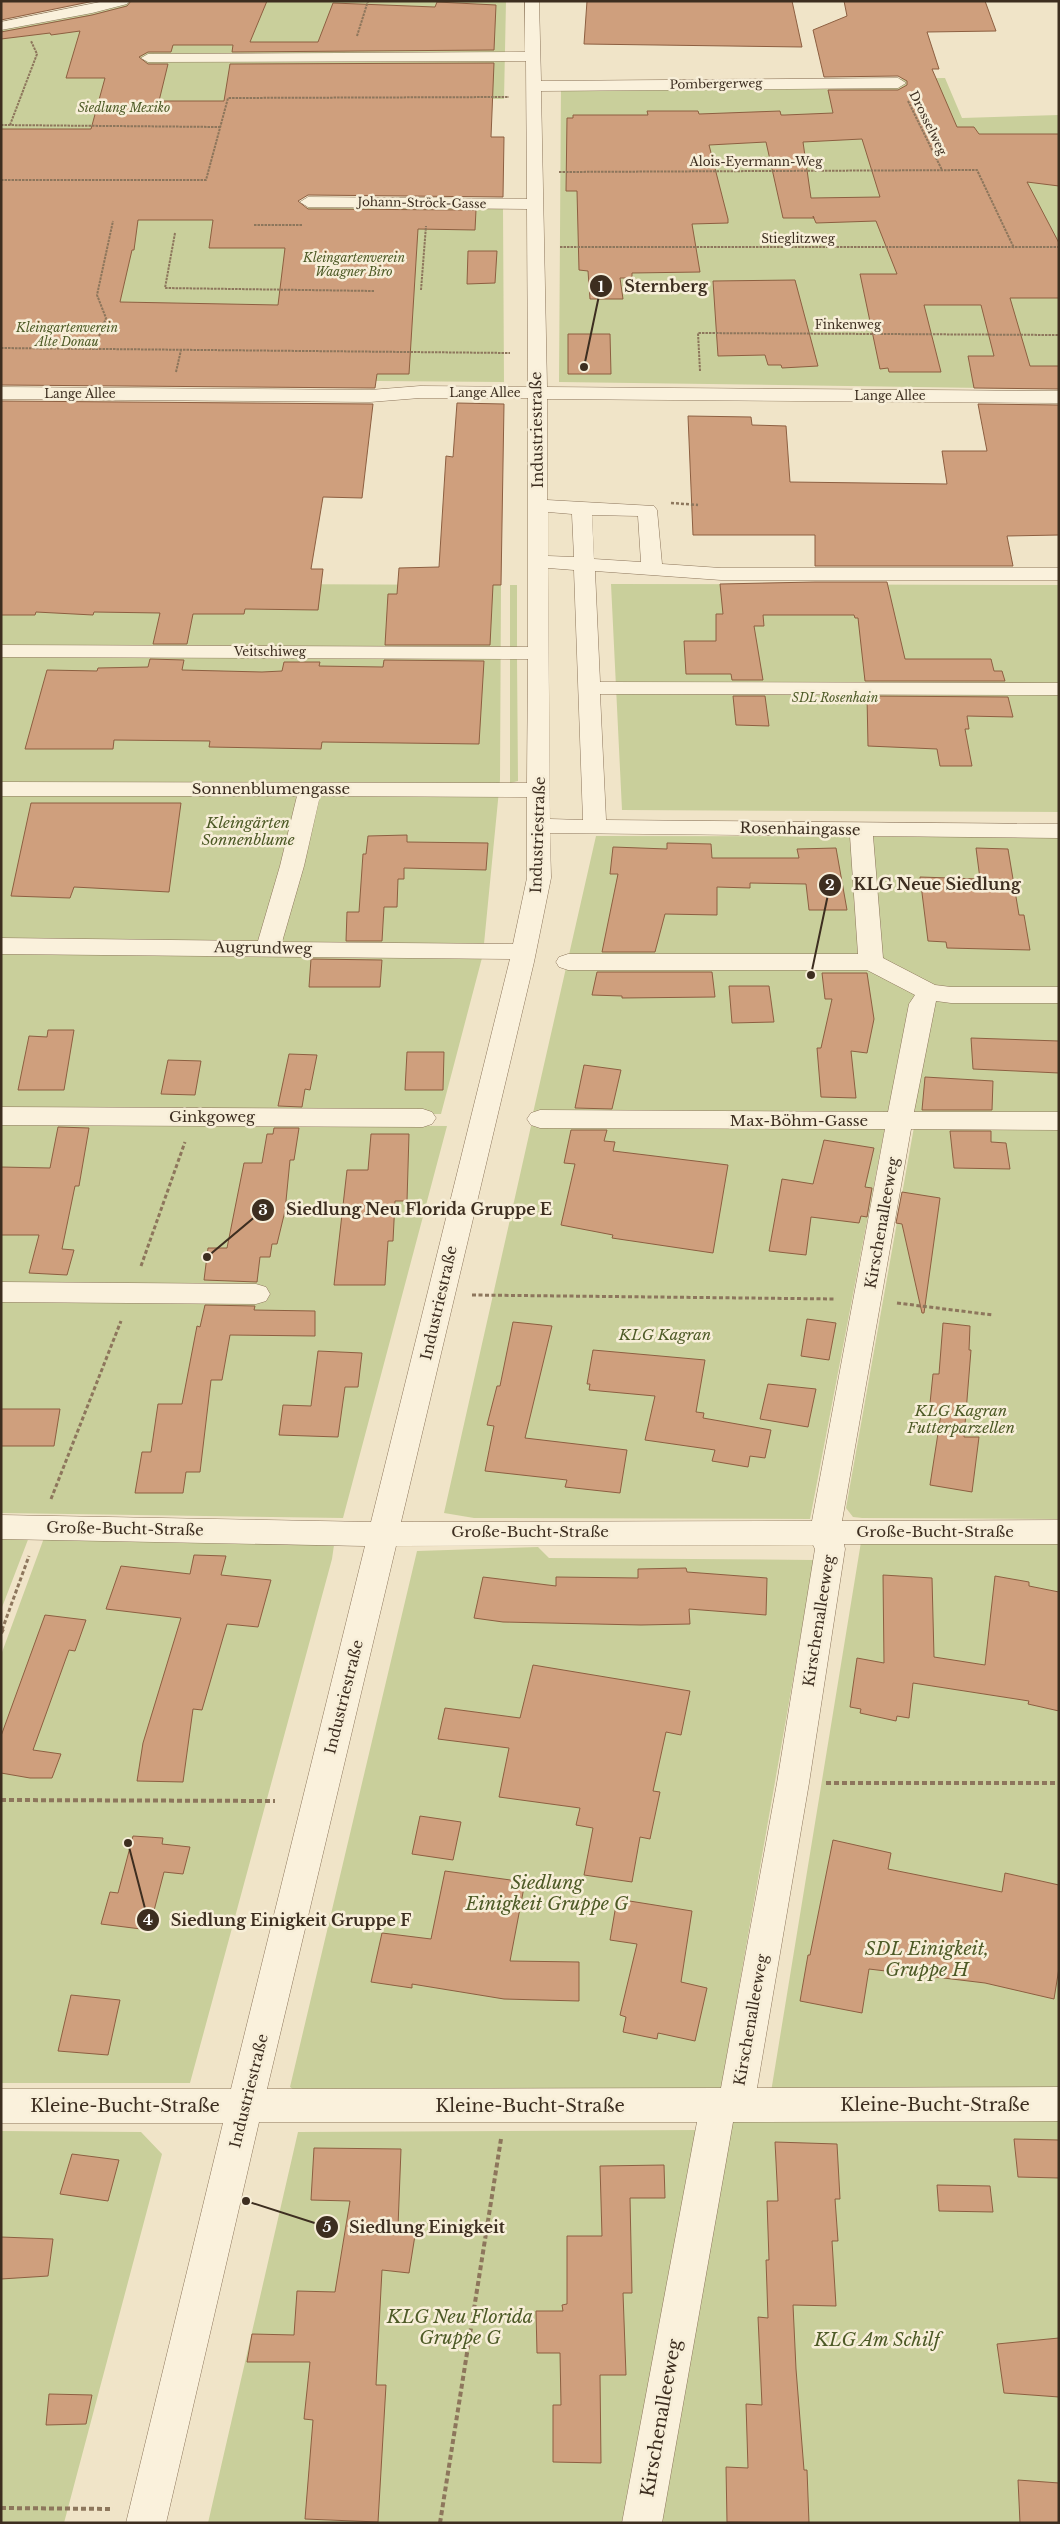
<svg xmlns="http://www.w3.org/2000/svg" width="1060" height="2524" font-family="'Libre Baskerville',serif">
<rect width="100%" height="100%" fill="#f0e4c8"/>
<path fill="#c9cf9b" d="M135 1H506L504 99H232L203 207 503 209 504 382 1 378V29L98 11Z
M945 78 962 118 1059 115V389L559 382 561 84Z
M1 583 501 585 500 780 483 954 441 1114 1 1112Z
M611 584 1059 585V812L622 810Z
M510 585H517V649H510Z
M510 658H517L518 781 510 783Z
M596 836 1059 837V1115L533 1113Z
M1 1123 447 1126 343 1518 1 1513Z
M531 1126 885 1127 810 1519 474 1518 444 1513Z
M914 1127 1059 1128V1519L862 1518 853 1517 846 1508Z
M1 1537H29L1 1610Z
M44 1538 334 1545 332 1559 190 2083H1V1655Z
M861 1542 1059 1543V2093L771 2092Z
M538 1547 549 1558 814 1560 721 2089 305 2098 290 2087 417 1551Z
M731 2118 1059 2119V2523H658Z
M697 2130 622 2523H208L298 2132Z
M1 2131 141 2132 162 2154 64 2523H1Z"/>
<path fill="#cf9f7d" stroke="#8d5f41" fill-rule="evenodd" d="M1 1H94L1 20Z
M131 1H267L250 42H318L333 3 435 7 437 2 496 5 494 50 232 52 233 45H173L171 52H148L139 57 148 64H168L159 101H224L230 64 494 63 491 137H504L503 197 308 195 298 201 308 209 476 210 475 230 418 229 409 374H377L375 388H370L1 385V129H91L105 78H66L80 31 51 35 50 33 1 39V32L92 15 127 6ZM138 220H213L209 248H285L278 305 120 302 132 250H134Z
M587 1H792L802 47 584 44Z
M844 1H985L996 31 927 32 939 69H932L957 127H974L979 134H1059V186L1027 182 1059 243V298H1010L1030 366H1059V389L974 388 968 356H994L981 305H924L941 372H889L888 368 880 369 860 274H897L876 221 816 223 813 216 814 218H783L766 142 709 145 728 219V223L692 224 700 272 632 273V278H620L623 299H590L588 271 579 270 577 191H566L567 118H573V115H648L647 111H698L699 114 780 111 781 115H785L833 113 828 90H898L907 85V81L898 76 824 77 813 30 847 16ZM862 139 880 197 811 198 803 142Z
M468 251H497L495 283 467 284Z
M795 280 818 366 782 368 781 365H768L765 355 718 356 713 281Z
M568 334H610L611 374H568Z
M1 401 373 404 362 498 323 497 311 569H323L318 610 245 609 244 614H193L187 644H153L160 613 94 612 93 615 36 612 35 615H1Z
M457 403 504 404 501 585H493L490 645H385L388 594H397L399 568 439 567 446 456 453 457Z
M978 404 1059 405V535L1007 536 1013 566H815V535H693L688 416 751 417 752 425 786 426 790 482 947 484 942 451H987Z
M815 582H887L905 659H991L994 671H1002L1005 681H865L858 618H855L854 615H763L764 626H754L763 680H732L731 674H686L684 641H716V614H723L720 584Z
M150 659 184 660 182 670 262 672 282 671 284 662H320L319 666 383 667 384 660 484 661 479 744 322 742 321 749 209 747 210 741 114 740 113 749H25L47 670 97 671 98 668 148 667Z
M733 696H765L769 726 736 725Z
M867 696 1008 697 1013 717 967 716 969 729H965L972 766H940L937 749 868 746Z
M31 803H181L169 892 74 887 70 898 11 896Z
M407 835V842L488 843 486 870 404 868V879H398L397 907H384L382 941H346L347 912H359L363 854H366L368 836Z
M667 843 711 844 712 858H799L797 849 836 848 847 910H809L806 884 750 883V888L717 887V915L665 914 655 952H602L618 874H610L613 847 667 849Z
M976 848 1008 849 1019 915H1024L1030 950 947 948 946 942 928 941 920 877 980 879Z
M311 959 382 960 380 987H309Z
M597 972H712L715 997 622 998V996L592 995Z
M822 973H867L874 1019 867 1053 851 1051 856 1098 821 1097 817 1048H821L832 999H825Z
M729 986H769L774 1022 732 1023Z
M48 1030H74L64 1090H18L29 1036 47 1037Z
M971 1038 1059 1041V1073L973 1069Z
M407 1052H444L443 1090H405Z
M289 1054 317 1055 310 1090 305 1089 302 1107 278 1106Z
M168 1060 201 1061 195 1095 161 1094Z
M584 1065 621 1070 612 1109 575 1108Z
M925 1077 993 1081 992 1110H922Z
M58 1127 89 1128 79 1186H75L62 1249 74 1250 67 1275 29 1273 39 1235H1V1167L50 1168Z
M274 1128H299L294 1160H290L285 1211 277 1244H272L270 1257H260L257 1282 204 1280 208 1248H227L244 1163H262L267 1134H273Z
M571 1130H607L604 1141 615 1142 613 1151 728 1165 713 1253 612 1238 613 1235 561 1225 575 1164 564 1163Z
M950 1131H991V1142L1006 1143 1010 1169 954 1168Z
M371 1134H409L407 1201H395L393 1241H388L385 1285H334L347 1170H368Z
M824 1140 874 1148 865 1187 872 1188 867 1217 861 1216 859 1223 811 1217 806 1255 769 1251 782 1179 813 1184Z
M902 1192 940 1198 924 1313H922L902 1224 896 1223Z
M205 1305 255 1306 254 1310 315 1311V1336L230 1335 222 1380H211L200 1472H186L183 1493H135L142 1452H151L158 1404H182L197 1326 200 1327Z
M807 1319 836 1323 829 1360 801 1356Z
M513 1322 552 1326 525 1438 627 1450 620 1493 565 1487 567 1480 485 1471 494 1426 487 1425 497 1386H500Z
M943 1323 970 1326 969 1350H971L964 1437H979L972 1492 930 1485 941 1414 929 1413 933 1374H939Z
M593 1350 705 1360 696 1412 704 1413 703 1418 771 1430 765 1458 750 1456 748 1467 712 1461 715 1450 645 1440 655 1396 589 1390 590 1384H587Z
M318 1351 362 1353 358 1387H345L338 1437 279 1435 283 1405 311 1406Z
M768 1384 816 1389 808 1427 760 1419Z
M1 1409H60L54 1446H1Z
M194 1555 226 1556 221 1575 271 1580 258 1627 227 1624 202 1710 193 1709 183 1782 137 1781 143 1743 181 1618 106 1609 121 1566 190 1574Z
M686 1568 687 1572 767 1578 766 1615 689 1609 690 1624 641 1625 503 1622 474 1618 483 1577 556 1586V1577L638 1578V1569Z
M883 1575 932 1578 934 1657 985 1665 995 1576 1029 1582V1586L1059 1592V1711L1028 1704 1029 1701 913 1683 909 1718 897 1716 896 1721 860 1713 861 1709 850 1707 857 1658 884 1663Z
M45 1615 86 1620 75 1651 69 1650 33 1750 61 1754 52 1778H30L1 1773V1736Z
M533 1665 690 1691 681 1735 666 1732 653 1791 660 1792 650 1839 640 1837 632 1882 584 1875 593 1828 576 1825 580 1808 499 1797 509 1748 438 1739 445 1708 520 1718Z
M420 1816 461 1822 453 1860 412 1854Z
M133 1836 163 1838 162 1844 190 1847 183 1874 164 1872 149 1930 101 1924 110 1892 118 1893Z
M833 1840 891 1853 888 1869 1002 1892 1005 1873 1059 1885V1968L1054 1999 985 1983 869 1969 862 2013 800 2001 808 1955H810Z
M445 1871 525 1882 510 1961 579 1962V2001L504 1999 412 1984V1988L371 1982 382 1933 431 1939Z
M617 1899 692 1911 681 1982 707 1988 695 2041 658 2033 657 2039 623 2032 626 2017 620 2015 637 1944 610 1940Z
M71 1995 120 2000 108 2055 58 2051Z
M1014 2139 1059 2140V2178L1018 2177Z
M775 2142 837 2144 840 2199H835L838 2241H832L836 2306 793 2305 796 2369 804 2470H807L809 2523 727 2522 726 2467 748 2468 746 2404 762 2405 758 2317 768 2318 766 2260H769L767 2201H778Z
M314 2148 401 2149 398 2227 416 2229 409 2273 382 2270 376 2385H386L378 2522 305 2519 313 2420 304 2419 310 2362H247L252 2334 294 2335 297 2291 335 2292 350 2201 311 2200Z
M72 2154 119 2160 108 2201 60 2194Z
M664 2165 665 2198H630L632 2293H623L626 2375H600L601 2463 553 2462V2405H561L560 2353H537L536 2311H563L562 2305 567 2304V2236H602L600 2166Z
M937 2185 990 2186 993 2212 939 2211Z
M1 2237 53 2239 48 2276 1 2279Z
M1059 2338V2397L1004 2393 997 2344Z
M49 2394 92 2395 86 2424 46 2425Z
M1018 2480 1059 2483V2523H1020Z"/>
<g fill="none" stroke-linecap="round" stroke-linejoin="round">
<g stroke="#8d765c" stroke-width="1">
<path id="minor" d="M105 1H129L127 4 92 13 1 30V22Z
M525 1H539L541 81 898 78 906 83 898 88 541 91 547 387 1059 391V403L547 399V500L654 506 657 510 662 564 721 568H1059V580H721L595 571 600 682 1059 683V695L600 694 606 820 1059 824V838L873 836 883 958 935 985 951 987H1059V1003H951L936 1001 914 1112H1059V1130L911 1129 842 1521 1059 1520V1544H844L845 1549 809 1783 757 2088 1059 2087V2121L733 2122 662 2523H622L697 2122H259L166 2523H126L223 2123H1V2089H231L365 1546 1 1539V1515L371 1522 510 959 1 954V938L258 941 280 866 297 796H1V782L527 783 528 659 1 657V645L528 647V398H420L370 402 1 399V387L370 390 420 386 528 387 527 209 308 207 300 202 308 197 527 199 526 61 148 62 141 58 148 54 525 52ZM548 512 572 514 574 557 548 556ZM592 515 638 516 641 562 594 559ZM548 568 574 570 583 820 550 819ZM320 796 527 797V878L513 944 282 942 304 866ZM550 833 850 836 858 954H568L559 957 556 962 559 967 568 970H867L915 995 909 1004 888 1112 540 1110 531 1113 527 1119 531 1125 540 1128 885 1129 812 1521 401 1522 534 962 551 878ZM813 1545 815 1549 777 1783 721 2088 267 2089 396 1546Z
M1 1107 423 1109 432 1112 436 1118 432 1124 423 1127 1 1125Z
M1 1282 256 1284 266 1287 270 1294 266 1301 256 1304 1 1302Z"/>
</g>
<path stroke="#8d765c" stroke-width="2" stroke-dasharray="2.5 1" stroke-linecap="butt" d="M357 36 368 1
M908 101 942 170
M1 125 220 127
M10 125 37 54 31 41
M559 172 977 170 1014 248
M1 180H206L228 98 509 97
M254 225H303
M175 233 165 288 374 291
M560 247H1059
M421 290 426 226
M1 348 510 353
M94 349 106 318 97 295 113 221
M700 371 698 333 1059 335
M176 372 181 350"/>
<path stroke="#8d765c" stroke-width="2.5" stroke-dasharray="3 2" stroke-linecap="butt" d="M671 503 698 505"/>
<path stroke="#8d765c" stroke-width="3" stroke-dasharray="4 2.5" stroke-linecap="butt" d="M141 1266 185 1142
M472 1295 836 1299
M897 1303 993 1315
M51 1499 121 1321
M2 1630 29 1556"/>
<path stroke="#8d765c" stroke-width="4" stroke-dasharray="5 3" stroke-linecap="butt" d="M1 1633 3 1629
M826 1783H1059
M1 1800 275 1801
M1 2508 113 2509
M440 2523 501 2139"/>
<use href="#minor" fill="#faf1dc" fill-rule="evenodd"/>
</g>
<g text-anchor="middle" stroke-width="5" stroke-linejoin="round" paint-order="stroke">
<g font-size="12" fill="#3d2e20" stroke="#f7eed8">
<text transform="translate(716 84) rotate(-1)" y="4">Pombergerweg</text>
<text transform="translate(928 123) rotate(64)" y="4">Drosselweg</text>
<text x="756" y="166">Alois-Eyermann-Weg</text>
<text transform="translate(422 203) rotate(1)" y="4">Johann-Ströck-Gasse</text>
<text x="798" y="243">Stieglitzweg</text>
<text x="848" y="329">Finkenweg</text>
<text x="485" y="397">Lange Allee</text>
<text x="80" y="398">Lange Allee</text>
<text x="890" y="400">Lange Allee</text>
<text x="270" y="656">Veitschiweg</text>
</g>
<g font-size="12" font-style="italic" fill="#4d5a26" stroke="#f7eed8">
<text x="124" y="112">Siedlung Mexiko</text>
<text x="354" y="262">Kleingartenverein<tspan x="354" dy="14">Waagner Biro</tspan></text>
<text x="67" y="332">Kleingartenverein<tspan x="67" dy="14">Alte Donau</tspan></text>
<text x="835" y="702">SDL Rosenhain</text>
</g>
<g font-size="15" fill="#3d2e20" stroke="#f7eed8">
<text transform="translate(537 430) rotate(-91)" y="5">Industriestraße</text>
<text x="271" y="794">Sonnenblumengasse</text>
<text transform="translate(800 829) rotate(1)" y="5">Rosenhaingasse</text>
<text transform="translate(538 835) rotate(-88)" y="5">Industriestraße</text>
<text transform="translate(263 948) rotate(1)" y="5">Augrundweg</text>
<text x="212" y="1122">Ginkgoweg</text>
<text x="799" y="1126">Max-Böhm-Gasse</text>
<text transform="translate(882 1223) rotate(-80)" y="5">Kirschenalleeweg</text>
<text transform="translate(439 1303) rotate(-77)" y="5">Industriestraße</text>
<text transform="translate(125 1529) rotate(1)" y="5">Große-Bucht-Straße</text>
<text x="530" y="1537">Große-Bucht-Straße</text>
<text x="935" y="1537">Große-Bucht-Straße</text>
<text transform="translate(819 1621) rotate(-81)" y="5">Kirschenalleeweg</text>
<text transform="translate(344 1697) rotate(-76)" y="5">Industriestraße</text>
<text transform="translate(751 2020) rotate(-80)" y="5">Kirschenalleeweg</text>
<text transform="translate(249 2091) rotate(-76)" y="5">Industriestraße</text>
</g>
<g font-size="15" font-style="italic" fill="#4d5a26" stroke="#f7eed8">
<text x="248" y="828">Kleingärten<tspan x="248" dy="17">Sonnenblume</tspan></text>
<text x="665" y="1340">KLG Kagran</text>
<text x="961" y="1416">KLG Kagran<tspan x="961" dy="17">Futterparzellen</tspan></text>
</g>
<g font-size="18" font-style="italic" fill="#4d5a26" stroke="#f7eed8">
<text x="547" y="1889">Siedlung<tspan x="547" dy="21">Einigkeit Gruppe G</tspan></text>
<text x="927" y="1955">SDL Einigkeit,<tspan x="927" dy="21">Gruppe H</tspan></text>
<text x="460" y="2323">KLG Neu Florida<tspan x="460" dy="21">Gruppe G</tspan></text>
<text x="877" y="2346">KLG Am Schilf</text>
</g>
<g font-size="18" fill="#3d2e20" stroke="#f7eed8">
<text x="935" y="2111">Kleine-Bucht-Straße</text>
<text x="125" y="2112">Kleine-Bucht-Straße</text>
<text x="530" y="2112">Kleine-Bucht-Straße</text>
<text transform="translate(661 2418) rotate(-80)" y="6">Kirschenalleeweg</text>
</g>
</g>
<path fill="none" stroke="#3d2e20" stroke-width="2" d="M584 367L601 286M811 975L830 885M207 1257L263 1210M128 1843L148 1920M246 2201L327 2227"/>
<g fill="#3d2e20" stroke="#f7eed8" stroke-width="2">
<circle cx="584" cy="367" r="5"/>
<circle cx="811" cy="975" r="5"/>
<circle cx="207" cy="1257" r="5"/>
<circle cx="128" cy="1843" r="5"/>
<circle cx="246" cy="2201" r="5"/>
<circle cx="601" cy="286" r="12"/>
<circle cx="830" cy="885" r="12"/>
<circle cx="263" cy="1210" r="12"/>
<circle cx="148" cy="1920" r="12"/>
<circle cx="327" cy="2227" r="12"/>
</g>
<g font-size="15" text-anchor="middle" font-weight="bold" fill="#fff">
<text x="601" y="292">1</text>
<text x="830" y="890">2</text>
<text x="263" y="1215">3</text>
<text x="148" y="1925">4</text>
<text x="327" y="2232">5</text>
</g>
<g font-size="16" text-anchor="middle" font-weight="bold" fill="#3d2e20" stroke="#f7eed8" stroke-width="5" stroke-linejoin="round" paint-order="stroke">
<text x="666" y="292">Sternberg</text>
<text x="937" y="890">KLG Neue Siedlung</text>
<text x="419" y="1215">Siedlung Neu Florida Gruppe E</text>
<text x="291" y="1926">Siedlung Einigkeit Gruppe F</text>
<text x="427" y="2233">Siedlung Einigkeit</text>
</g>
<rect width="1060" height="2524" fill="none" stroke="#3d2e20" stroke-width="5"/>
</svg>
